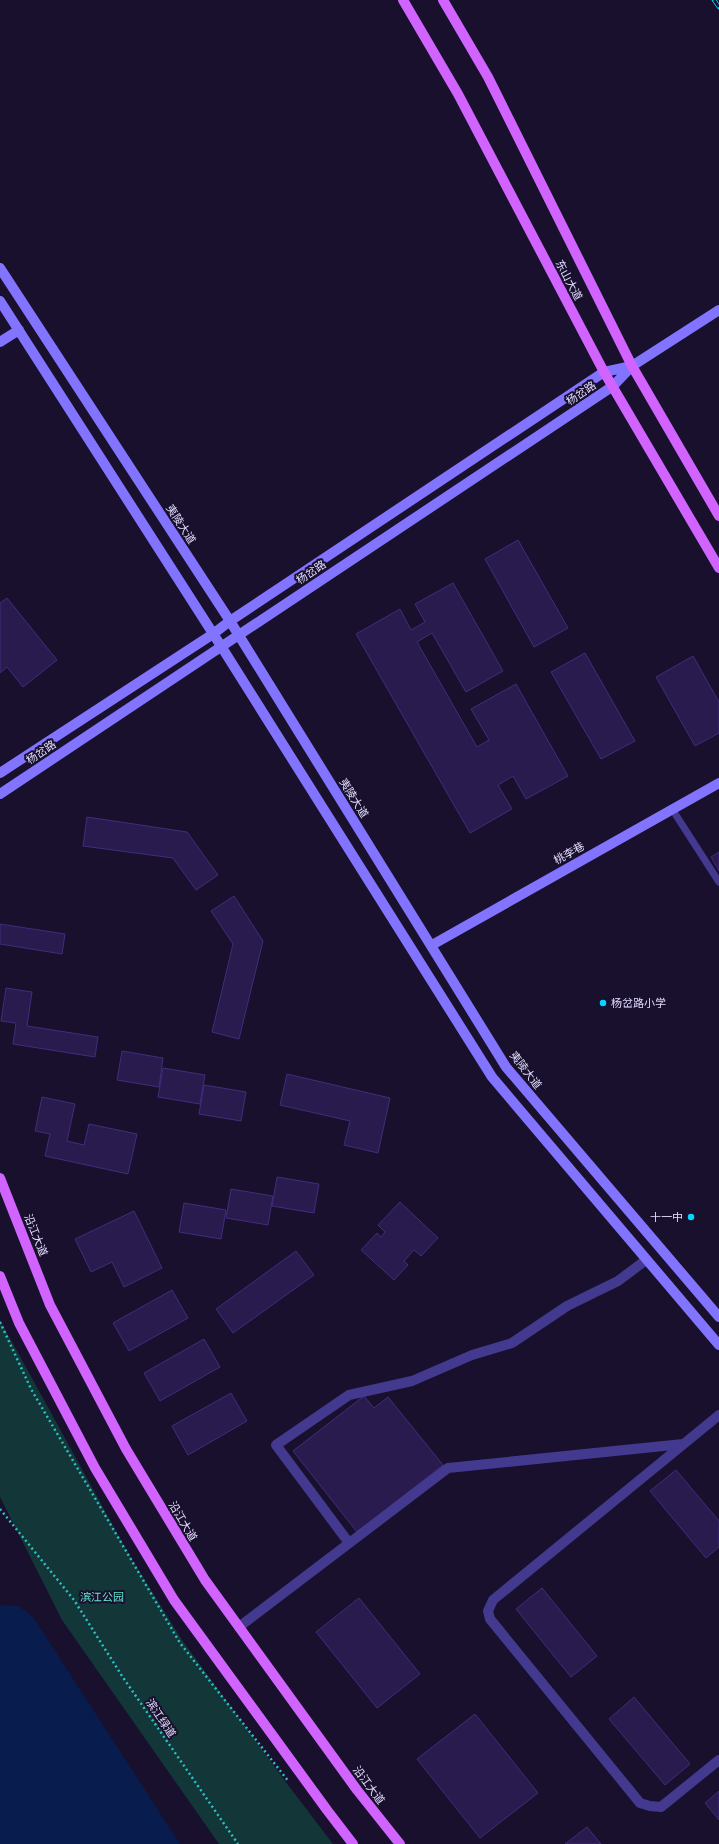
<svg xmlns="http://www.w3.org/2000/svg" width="719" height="1844" font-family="'Asap Condensed','Noto Sans SC',sans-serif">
<rect width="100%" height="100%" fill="#18102d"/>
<path fill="#133638" d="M0 1320 127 1551 182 1640 288 1785 333 1844H219L62 1620 0 1497Z"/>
<path fill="#081c4e" d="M0 1605 19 1606 33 1617 180 1844H0Z"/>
<path fill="#2a1b4f" stroke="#422c7c" d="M518 540 568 628 534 647 485 559Z
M453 583 503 671 466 692 432 633 417 642 477 747 489 740 471 709 516 684 568 776 526 799 513 776 498 785 512 809 470 833 356 634 400 609 411 630 425 622 415 604Z
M7 598 57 660 23 687 7 667 0 673V603Z
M585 653 635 741 601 759 551 672Z
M693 656 719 702V733L695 746 656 677Z
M87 817 187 832 218 875 196 890 173 858 83 846Z
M719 852V871L711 857Z
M234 896 263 941 239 1039 212 1032 233 944 211 911Z
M0 924 65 934 62 954 0 944Z
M6 988 32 992 27 1026 98 1037 95 1057 13 1044 16 1023 1 1021Z
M122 1051 163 1058 159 1087 117 1080Z
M163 1068 205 1075 200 1104 158 1097Z
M287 1074 390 1098 378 1153 344 1145 350 1121 280 1105Z
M204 1085 246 1092 241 1121 199 1114Z
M42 1097 75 1104 67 1141 84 1145 89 1124 137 1134 128 1174 45 1156 50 1134 35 1131Z
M277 1177 319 1184 314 1213 272 1206Z
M231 1189 273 1196 268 1225 226 1218Z
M400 1202 438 1238 421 1256 414 1250 404 1261 408 1265 394 1280 361 1250 377 1233 381 1237 385 1232 378 1225Z
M184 1203 226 1210 221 1239 179 1232Z
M134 1211 162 1268 124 1287 112 1262 91 1272 75 1239Z
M296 1251 314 1275 233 1333 216 1309Z
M172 1290 188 1318 129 1351 113 1323Z
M204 1339 220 1367 160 1401 144 1373Z
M231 1393 247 1421 188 1455 172 1426Z
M364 1396 374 1408 388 1397 443 1465 357 1532 293 1451Z
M676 1470 719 1521V1547L706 1558 650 1491Z
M542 1588 597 1656 571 1677 516 1609Z
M359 1598 420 1674 377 1708 316 1632Z
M634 1697 690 1764 665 1785 609 1719Z
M475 1714 538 1793 480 1838 417 1759Z
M719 1791V1820L705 1803Z
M587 1827 601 1844H565Z"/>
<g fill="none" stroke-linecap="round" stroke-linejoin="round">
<path stroke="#2bc2c5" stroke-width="2.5" stroke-dasharray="2 3" stroke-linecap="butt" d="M0 1322 31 1389 180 1643 289 1782
M0 1509 74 1600 122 1676 238 1844"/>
<path stroke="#43398e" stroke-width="7" d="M672 809 719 882"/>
<path stroke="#43398e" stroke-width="10" d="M719 1415 493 1600 488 1611 490 1619 640 1803 650 1806 661 1807 719 1760
M349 1543 276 1445 349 1395 412 1381 472 1355 512 1343 567 1306 618 1281 646 1260
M239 1627 448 1468 683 1444"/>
<path stroke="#8274ff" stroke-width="10" d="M0 268 230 621 506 1067 719 1317
M0 301 221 646 492 1077 719 1345
M0 342 19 330
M0 773 213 634 230 621 604 372 632 366
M0 794 613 386 632 366 719 310
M432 945 719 783"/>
<path stroke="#d164ff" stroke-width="10" d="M403 0 458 94 604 372 719 568
M443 0 488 77 632 366 719 516
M0 1178 50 1305 126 1449 205 1580 357 1790 400 1844
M0 1276 19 1323 95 1468 174 1600 327 1810 353 1844"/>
<g stroke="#09d3ff" stroke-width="4.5">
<path id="rail" d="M714 0 719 7"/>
</g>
<use href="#rail" stroke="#18102d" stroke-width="3" stroke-dasharray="9" stroke-linecap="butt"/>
</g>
<g fill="#09d3ff" stroke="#18102d" stroke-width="1.5">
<circle cx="603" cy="1003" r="4"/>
<circle cx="691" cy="1217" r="4"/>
</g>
<g text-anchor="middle" stroke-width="4" stroke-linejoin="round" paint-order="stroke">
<g font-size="11" fill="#e3ddff" stroke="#18102d">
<text transform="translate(569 280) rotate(62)" y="4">东山大道</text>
<text transform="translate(581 393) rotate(-34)" y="4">杨岔路</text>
<text transform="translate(181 524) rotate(57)" y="4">夷陵大道</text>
<text transform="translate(311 572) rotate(-34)" y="4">杨岔路</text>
<text transform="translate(41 752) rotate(-34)" y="4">杨岔路</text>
<text transform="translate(354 798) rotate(58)" y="4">夷陵大道</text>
<text transform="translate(569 853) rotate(-29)" y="4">桃李巷</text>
<text transform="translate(526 1070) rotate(52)" y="4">夷陵大道</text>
<text transform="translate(36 1235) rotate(68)" y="4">沿江大道</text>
<text transform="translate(183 1521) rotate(59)" y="4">沿江大道</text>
<text transform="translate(161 1718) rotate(56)" y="4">滨江绿道</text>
<text transform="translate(369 1785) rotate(53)" y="4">沿江大道</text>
</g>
<g font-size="11" fill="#e3ddff" stroke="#18102d" text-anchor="start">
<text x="611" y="1007">杨岔路小学</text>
<text x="683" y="1221" text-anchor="end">十一中</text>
</g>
<g font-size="11" fill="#61e7d0" stroke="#18102d">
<text x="102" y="1601">滨江公园</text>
</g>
</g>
</svg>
